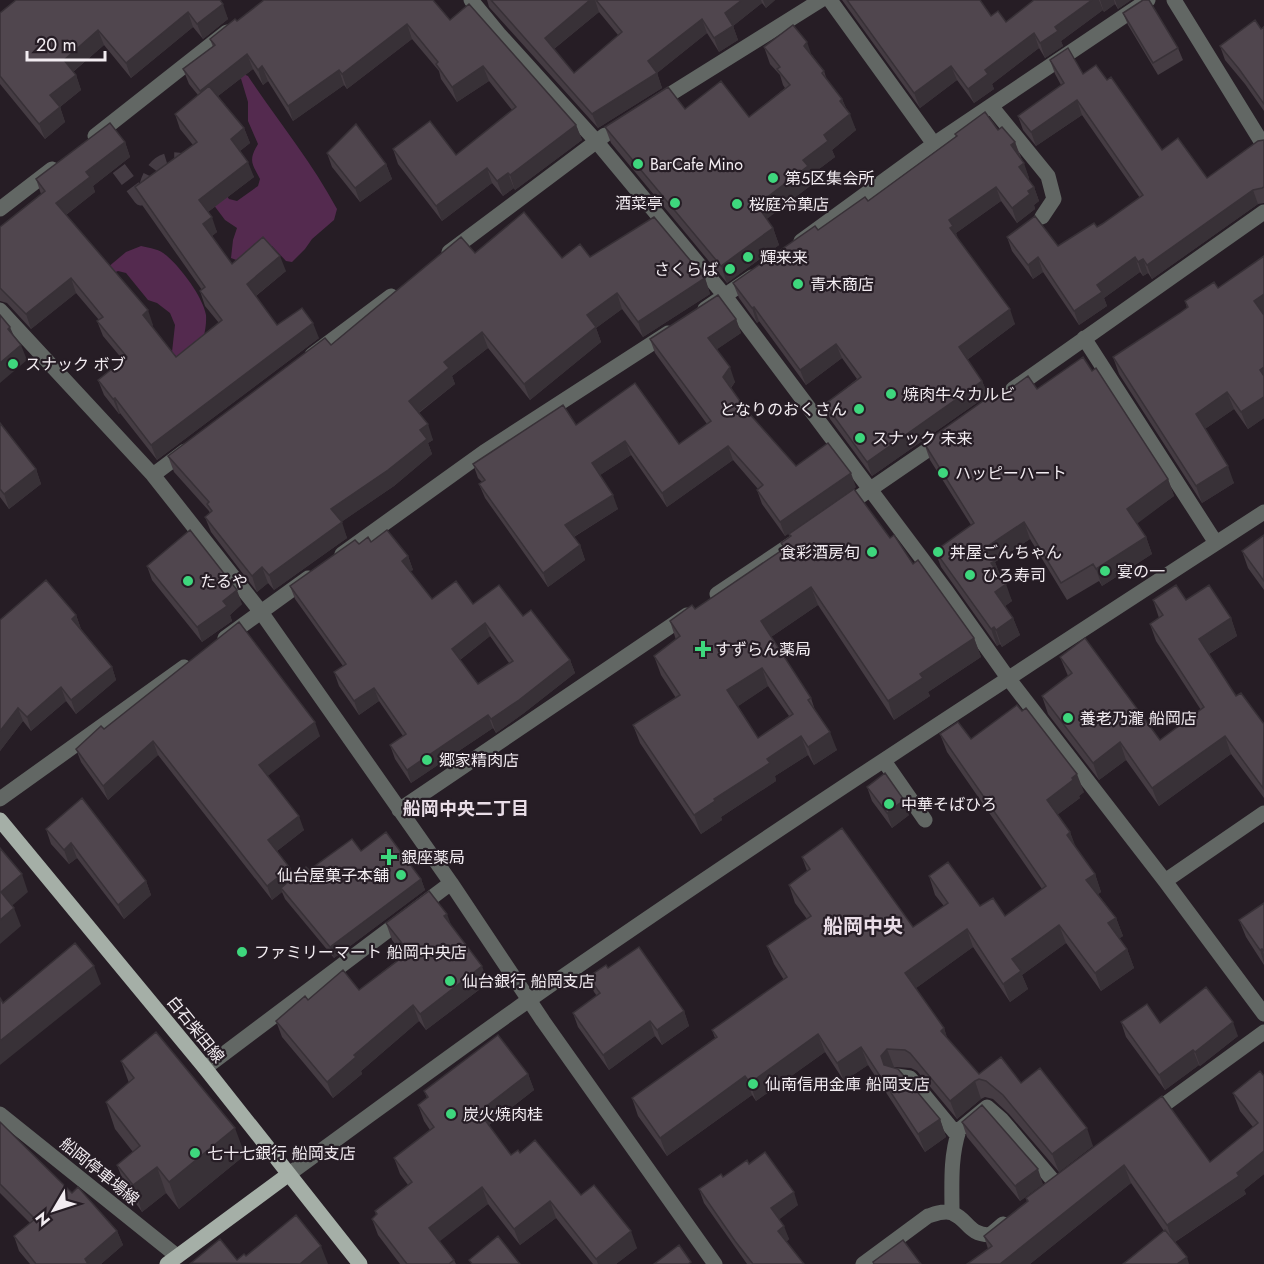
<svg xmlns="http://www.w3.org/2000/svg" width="1264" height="1264" font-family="Jost,'Noto Sans JP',sans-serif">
<rect width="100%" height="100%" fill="#261d25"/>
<path fill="#542a4f" d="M239 72 248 76C278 121 312 162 337 209L334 220 312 239 305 249 292 262 286 261 272 246H262L239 261 231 258 233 240 237 228 225 220 213 204 216 181 229 199 237 201 258 186 260 179C252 163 248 161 258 144L248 121V102Z
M141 246C150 248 160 249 167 256 181 268 203 297 206 315 207 329 202 343 198 356L179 359 172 352 175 325 170 313 157 303 148 300 126 273 118 271 88 284 126 252Z"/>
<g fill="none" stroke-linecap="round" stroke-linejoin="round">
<path stroke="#453c44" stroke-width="15" stroke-dasharray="15 8" stroke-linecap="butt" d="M105 150 141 198C146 194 145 192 147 185 153 166 163 156 184 161"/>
<path stroke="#626764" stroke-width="15" d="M471 0 499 34 596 141 725 296 947 592 1008 678 1165 881 1264 1014
M830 0 934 144
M1174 0 1264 146
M656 103 821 0
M991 106 1048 176 1054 199 1042 217
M95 136 227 32
M0 209 52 169
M801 241 934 144 1148 0
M449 252 605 135
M705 309 752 277
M0 310 153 475 261 612 451 883 543 1021 715 1264
M1084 338 1216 543
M312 355 391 296
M1013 389 1264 212
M153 475 185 451
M843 508 942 440
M342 554 484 452 668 333
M717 594 799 539
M225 638 308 578
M884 761 925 820
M0 799 184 667
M399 810 687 615
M1165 881 1264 813
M205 1068 451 883
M897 1076 910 1078 957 1135
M0 1114 177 1256
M1150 1115 1264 1032
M289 1174C369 1116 448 1057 529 1000 770 832 1018 672 1264 512
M952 1213C952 1184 950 1158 959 1130L987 1107 1002 1120 1056 1184
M863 1264 928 1216C935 1214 944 1210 952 1213 969 1220 967 1234 990 1235L1003 1224"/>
<path stroke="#a5afa7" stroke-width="15" d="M0 820 205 1068 360 1264
M167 1264 289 1174"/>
</g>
<path fill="#453c43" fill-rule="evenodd" d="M220 0 228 19 203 39 193 27 131 78 104 45 73 72 76 75 81 90 60 107 65 122 45 139 0 84V13Z
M487 0H775L766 8 762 3 733 26 738 40 719 52 707 33 657 73 662 88 598 128 489 7ZM599 12 618 35 574 73 554 49Z
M842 0H980L991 16 1006 22 1034 0H1131L1118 9 1115 4 1104 12 1103 10 1061 41 1063 46 1045 58 1039 48 992 84 994 89 974 103 957 80 920 108Z
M1123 13 1178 48 1183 60 1158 75 1128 25Z
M450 20 576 125 582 140 515 190 514 188 503 196 492 183 442 221 398 164 393 149 456 155 512 110 489 81 457 102 441 79 439 71 412 39 347 89 344 85 293 121 268 81 263 85 253 69 218 96 244 128 250 143 240 151 254 177 208 212 217 232 212 236 232 264 286 271 256 296 277 325 319 338 157 460 120 413 119 414 104 395 98 380 123 360 103 336 97 321 99 320 76 293 31 329 7 303 0 301V227L41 194 36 179 125 142 130 157 93 186 95 192 66 215 153 325 152 326 176 357 219 323 205 306 200 291 202 290 140 202 135 187 193 145 180 129 175 114 198 95 189 84 183 69 213 47 210 39 237 21Z
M1264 26V111L1245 84 1225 60 1220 46 1261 29Z
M764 47 812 55 824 71 827 80 842 99 856 130 832 150 835 157 811 175 814 183 766 219 773 228 779 245 727 283 611 143 605 127 685 109 749 117 785 88 783 85 780 75 770 64Z
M1050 60 1083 74 1107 80 1162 150 1207 178 1264 140V203L1258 204 1152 279 1148 273 1143 276 1140 272 1104 298 1107 306 1079 325 1043 272 1033 279 1012 251 1007 237 1058 246 1102 224 1140 198 1082 115 1036 146 1023 130 1018 116 1061 85 1055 74Z
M998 130 1015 142 1029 178 1028 179 1034 187 1039 201 1034 205 1035 209 1017 223 1001 201 956 233 958 239 1015 324 967 360 982 381 988 395 872 476 830 419 825 404 857 379 842 358 806 385 759 321 757 323 739 298 733 283 818 230 868 201 956 136 955 134Z
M327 153 386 164 392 179 360 202 332 167Z
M475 253 562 258 590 257 705 278 710 294 643 337 622 309 596 328 601 342 530 400 488 348 452 376 455 384 419 413 433 440 428 443 432 454 394 486 341 522 347 538 274 590 268 583 257 592 211 532 205 517 210 513 209 511 174 472 168 456 331 345Z
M1264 256V418L1248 429 1234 409 1205 429 1234 483 1202 503 1119 374 1113 357 1180 313 1187 308 1185 301 1218 288Z
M736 319 741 333 717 349 735 382 731 388 747 411 796 466 856 487 785 536 762 504 757 490 758 489 733 460 667 507 631 455 600 475 618 509 574 537 580 545 585 560 548 587 485 498 479 484 482 482 478 478 473 464 576 425 679 444 707 424 655 353 650 339Z
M1037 389 1168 479 1174 496 1137 523 1146 537 1152 554 1102 586 1099 581 1067 600 1030 539 995 562 1000 576 1012 601 1005 606 1013 618 1020 635 1002 647 1000 644 997 646 941 567 935 551 971 525 930 460 924 443 996 399Z
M0 423 36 469 41 484 9 509 0 497Z
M789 534 890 538 974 638 981 657 928 692 930 696 894 720 818 605 771 637 811 698 815 710 837 750 814 765 808 755 775 776 776 781 721 817 722 820 701 834 640 743 633 725 676 698 661 675 654 656 676 640 670 621 695 609 784 549 781 543 790 537ZM768 686 789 716 758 738 738 706Z
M1264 535V590L1248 568 1242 551Z
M371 542 408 556 413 570 410 571 432 599 473 604 523 616 570 660 575 673 524 713 496 733 493 728 411 783 395 759 390 745 403 736 379 701 359 715 339 686 334 672 343 666 295 599 290 586 359 544ZM490 636 509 663 478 684 460 660Z
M147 566 242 604 230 615 232 621 202 642 152 580Z
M1153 600H1186L1231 618 1237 636 1209 654 1236 696 1264 724V798L1231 754 1159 806 1126 760 1099 780 1048 714 1042 696 1068 676 1060 657 1160 740 1201 710 1156 641 1150 624 1159 618Z
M76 615 81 629 112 667 116 680 76 714 66 701 31 731 23 721 0 751V620Z
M104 729 320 736 267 776 304 830 277 851 290 868 293 878 309 870 361 851 421 879 425 890 334 958 285 899 282 892 272 900 158 755 108 800 81 762 76 749Z
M940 734 971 739 1084 792 1079 796 1080 798 1057 815 1070 832 1075 847 1095 874 1101 892 1098 894 1116 918 1123 936 1119 938 1127 949 1134 968 1101 991 1066 943 1022 975 1028 989 1010 1002 973 947 916 988 944 1028 947 1038 979 1074 1021 1083 1093 1146 1059 1172 1009 1114 993 1099 985 1097 981 1099 957 1119 917 1071 911 1068 894 1067 893 1068 940 1119 946 1137 925 1152 868 1065 844 1081 825 1052 756 1101 752 1095 667 1156 638 1116 632 1098 715 1038 712 1030 784 980 774 964 767 946 807 919 795 903 789 885 807 871 802 857 913 927 944 906 935 895 929 876 980 906 1005 916 1042 889 947 752Z
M867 787 909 815 892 828 872 801Z
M46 829 146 881 151 895 124 919 77 858 69 864 51 844Z
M1264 903V965L1246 937 1239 920Z
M386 923 452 927 488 983 426 1030 419 1021 361 1071 362 1074 333 1098 282 1037 276 1021 308 1000 359 990 404 955 392 940Z
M608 968 684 1011 689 1026 662 1045 655 1036 609 1070 578 1027 573 1013 597 996 594 992 588 977Z
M1121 1022 1160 1023 1238 1036 1200 1066 1199 1065 1165 1090 1126 1037Z
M121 1061 245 1155 179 1209 166 1193 142 1212 127 1191 117 1165 133 1152 115 1129 106 1102 129 1083Z
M528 1074 534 1090 489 1125 511 1155 520 1153 581 1195 637 1248 616 1264H593L556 1218 520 1245 488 1204 439 1241 454 1260 456 1264H400L378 1235 372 1219 376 1215 375 1211 408 1185 400 1174 394 1158 430 1130 424 1121 418 1105 427 1098 424 1091Z
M1264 1076V1174L1244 1190 1246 1194 1175 1242 1164 1231 1131 1183 1030 1264H967L988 1249 984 1236 1027 1202 1026 1198 1162 1096 1210 1162 1253 1127 1240 1111 1233 1093Z
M0 1122 72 1193 117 1231 123 1245 101 1264H30L19 1251 14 1236 30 1223 0 1193Z
M962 1122 1043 1184 1020 1201 967 1137Z
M749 1164 798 1205 779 1219 789 1239 786 1242 804 1264H747L704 1203 699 1189Z"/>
<path fill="#383137" d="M590 0H595L599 12 550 52 545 38Z
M742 0H761L762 3 733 26 738 40 719 52 714 38 725 13Z
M763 0H775L766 8Z
M1092 0H1099L1103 10 1061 41 1063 46 1045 58 1040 43 1055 27Z
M1100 0H1114L1115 4 1104 12Z
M1115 0H1131L1118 9Z
M223 4 228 19 203 39 197 24Z
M188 12 193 27 131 78 126 63Z
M702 19 707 33 657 73 662 88 598 128 592 114 648 61Z
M407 24 412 39 347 89 342 74Z
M98 30 104 45 69 75 64 60Z
M1034 33 1039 48 992 84 994 89 974 103 968 89 985 70Z
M807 42 813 59 804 46Z
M247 54 253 69 205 106 200 91Z
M262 66 268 81 263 85 258 70Z
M483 66 489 81 457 102 452 87Z
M951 66 957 80 920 108 914 93Z
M339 70 344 85 293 121 288 106Z
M76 75 81 90 56 110 50 95Z
M842 99 848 115 850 114 856 130 832 150 835 157 811 175 814 183 763 222 757 205 803 160 824 135 840 101Z
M1077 100 1082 115 1036 146 1031 132Z
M60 107 65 122 45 139 39 124Z
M576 125 582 140 515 190 510 175Z
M244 128 250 143 236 154 231 139Z
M125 142 130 157 93 186 95 192 62 218 56 203 86 172Z
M1015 142 1020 157 1011 145Z
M248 162 254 177 204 215 199 200Z
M1024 163 1029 178 1024 181 1019 167Z
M386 164 392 179 360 202 355 188Z
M487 168 492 183 442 221 436 206Z
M508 173 514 188 503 196 497 181Z
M996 187 1001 201 956 233 959 241 950 228 949 220Z
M1034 187 1039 201 1034 205 1035 209 1017 223 1012 208 1028 191Z
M1253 190 1258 204 1152 279 1147 265Z
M212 217 217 232 208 239 203 224Z
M773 228 779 245 727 283 721 266Z
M280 256 286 271 252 299 247 284Z
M1038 257 1043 272 1033 279 1028 265Z
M1135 257 1140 272 1104 298 1107 306 1079 325 1074 311 1097 285Z
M1143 259 1148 273 1143 276 1138 262Z
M71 278 76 293 31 329 26 314Z
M705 278 710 294 643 337 638 322Z
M617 293 622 309 596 328 601 342 530 400 524 384 587 315Z
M1264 294V315L1254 301Z
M754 307 759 321 757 323 752 308Z
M1010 309 1015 324 964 362 959 347Z
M148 310 153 325 148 330 143 315Z
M736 319 741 333 713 352 708 338Z
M313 323 319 338 157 460 151 445Z
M10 327 16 341 8 329Z
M482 332 488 348 452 376 455 384 414 416 409 401 444 362Z
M836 344 842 358 806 385 800 370Z
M21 345 27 360 0 383V363Z
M730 367 735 382 728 391 723 377Z
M1264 367V381L1260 370Z
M982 381 988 395 872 476 867 462Z
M1227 392 1234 409 1202 431 1196 414Z
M1264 397V418L1248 429 1241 412Z
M115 398 120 413 119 414 113 399Z
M428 424 433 440 428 443 432 454 394 486 337 525 331 509 420 430Z
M625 441 631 455 597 477 592 463Z
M728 446 733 460 667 507 662 493Z
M1228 466 1234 483 1202 503 1196 486Z
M36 469 41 484 9 509 4 494Z
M851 473 856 487 785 536 780 522Z
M1168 479 1174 496 1134 526 1127 509Z
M613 495 618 509 570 539 565 525Z
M342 522 347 538 274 590 269 575Z
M1024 522 1030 539 995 562 1001 577 997 580 985 548Z
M1146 537 1152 554 1102 586 1096 569Z
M580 545 585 560 548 587 543 573Z
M408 556 413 570 407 574 402 561Z
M262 567 268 583 257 592 252 576Z
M1006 584 1012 601 1001 609 995 592Z
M811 587 818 605 768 639 761 621Z
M237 590 242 604 230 615 232 621 202 642 197 627 223 601Z
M76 615 81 629 77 632 72 619Z
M1013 618 1020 635 1002 647 996 630Z
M1231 618 1237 636 1205 656 1199 639Z
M485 623 490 636 457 662 452 649Z
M994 627 1000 644 997 646 991 629Z
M974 638 981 657 928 692 930 696 894 720 888 701 920 674Z
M570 660 575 673 524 713 496 733 491 719Z
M112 667 116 680 76 714 71 700Z
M762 668 768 686 734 709 727 690Z
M61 687 66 701 31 731 27 717Z
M374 688 379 701 359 715 354 701Z
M18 708 23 721 0 751V731Z
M488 715 493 728 411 783 407 770Z
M315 722 320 736 264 779 259 765Z
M830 732 837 750 814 765 808 747Z
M801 736 808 755 775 776 776 781 721 817 722 820 701 834 694 815 767 759Z
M1225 736 1231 754 1159 806 1152 788Z
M153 741 158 755 108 800 103 786Z
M1120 742 1126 760 1099 780 1093 763Z
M1077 774 1084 792 1079 796 1080 798 1053 818 1047 800Z
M904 800 909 815 892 828 887 813Z
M299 816 304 830 273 854 268 840Z
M1070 832 1077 850 1067 835Z
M71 843 77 858 69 864 64 850Z
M290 868 295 882 281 888 282 892 272 900 267 886Z
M22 874 28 892 7 910 1 892Z
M1095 874 1101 892 1093 898 1086 880Z
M421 879 425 890 334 958 330 947Z
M146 881 151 895 124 919 118 905Z
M14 908 21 926 0 944V920Z
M447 914 453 930 444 916Z
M1116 918 1123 936 1115 942 1108 923Z
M1059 925 1066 943 1022 975 1028 989 1010 1002 1003 984 1012 959Z
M967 929 973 947 912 991 905 973Z
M1127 949 1134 968 1101 991 1095 973Z
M1262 949 1264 954V963L1260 950Z
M94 966 101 984 0 1065V1041Z
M482 966 488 983 426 1030 420 1014Z
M413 1005 419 1021 361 1071 362 1074 333 1098 327 1082 354 1055Z
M684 1011 689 1026 662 1045 657 1030Z
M650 1021 655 1036 609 1070 603 1055Z
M1233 1022 1238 1036 1200 1066 1195 1052Z
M944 1028 950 1046 941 1031Z
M818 1034 825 1052 756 1101 750 1083Z
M861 1047 868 1065 844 1081 837 1063Z
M887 1049 894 1067 888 1074 881 1056Z
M1193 1050 1199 1065 1165 1090 1159 1075Z
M528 1074 534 1090 485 1128 479 1112Z
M745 1076 752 1095 667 1156 660 1138Z
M975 1081 981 1099 957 1119 950 1101Z
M940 1119 946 1137 925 1152 918 1134Z
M235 1128 245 1155 179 1209 169 1182Z
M1087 1128 1093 1146 1059 1172 1052 1154Z
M1264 1151V1174L1244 1190 1246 1194 1173 1243 1167 1225 1237 1173Z
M1124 1165 1131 1183 1030 1264H1000Z
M157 1167 166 1193 142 1212 133 1185Z
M1038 1169 1043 1184 1020 1201 1015 1186Z
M482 1187 488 1204 435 1245 429 1228Z
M794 1192 798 1205 776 1222 771 1208Z
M550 1201 556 1218 520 1245 514 1229Z
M784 1226 789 1239 783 1244 778 1231Z
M117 1231 123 1245 101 1264H87L85 1259Z
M631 1231 637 1248 616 1264H598L596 1259Z
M321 1246 328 1264H300Z
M1187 1257 1189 1264H1177Z"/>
<path fill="#50464e" stroke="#383137" stroke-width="1.5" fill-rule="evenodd" d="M16 0H220L223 4 197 24 188 12 126 63 98 30 64 60 76 75 50 95 60 107 39 124 0 76V13Z
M264 0H433L450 20 469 4 576 125 510 175 508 173 497 181 487 168 436 206 393 149 430 121 456 155 516 107 483 66 452 87 436 64 438 62 407 24 342 74 339 70 288 106 262 66 258 70 247 54 200 91 183 69 215 45 210 39 235 19 237 21Z
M491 0H590L545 38 574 73 622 32 596 0H742L725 13 733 26 714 38 702 19 648 61 657 73 592 114Z
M847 0H980L991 16 998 11 1006 22 1034 0H1092L1055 27 1058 31 1040 43 1034 33 985 70 988 74 968 89 951 66 914 93Z
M1143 0H1149L1178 48 1153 63 1123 13Z
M1255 20 1261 29 1264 27V104L1239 69 1220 46Z
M793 25 807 42 804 46 824 71 822 73 842 99 840 101 850 114 824 135 828 141 803 160 808 166 757 205 773 228 721 266 605 127 668 87 685 109 721 81 749 117 790 85 777 69 780 67 764 47Z
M1068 48 1083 74 1096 65 1107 80 1111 77 1162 150 1178 138 1207 178 1258 141 1264 140V187L1262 188 1253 190 1147 265 1143 259 1138 262 1135 257 1097 285 1102 292 1074 311 1038 257 1028 265 1007 237 1035 216 1058 246 1094 223 1097 227 1102 224 1143 195 1077 100 1031 132 1018 116 1064 83 1050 60Z
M209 86 244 128 231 139 248 162 199 200 212 217 203 224 232 264 263 237 280 256 247 284 277 325 302 308 313 323 151 445 115 398 113 399 98 380 127 357 97 321 103 317 71 278 26 314 0 288V227L45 191 36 179 110 123 125 142 86 172 90 177 56 203 148 310 143 315 176 357 222 320 200 291 205 287 135 187 197 142 175 114Z
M985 112 998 130 1002 127 1015 142 1011 145 1024 163 1019 167 1034 187 1028 191 1030 194 1012 208 996 187 949 220 953 226 950 228 1010 309 959 347 982 381 867 462 825 404 861 377 836 344 800 370 754 307 752 308 733 283 815 226 818 230 865 197 868 201 957 136 955 134Z
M356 124 386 164 355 188 327 153Z
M524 212 562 258 580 244 590 257 654 217 705 278 638 322 617 293 587 315 596 327 524 384 482 332 444 362 449 368 409 401 428 424 420 430 427 439 388 470 331 509 342 522 269 575 262 567 252 576 205 517 212 511 207 504 209 502 168 456 325 338 331 345 461 237 475 253Z
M1264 256V294L1254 301 1264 315V367L1260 370 1264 376V397L1241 412 1227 392 1196 414 1228 466 1196 486 1113 357 1180 313 1188 307 1185 301 1214 282 1218 288Z
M718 295 736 319 708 338 730 367 723 377 747 411 796 466 828 443 851 473 780 522 757 490 763 485 728 446 662 493 625 441 592 463 613 495 565 525 580 545 543 573 479 484 485 480 473 464 563 405 576 425 635 383 679 444 711 421 650 339Z
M0 315 10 327 8 329 21 345 0 363Z
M1083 357 1092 371 1096 368 1168 479 1127 509 1146 537 1096 569 1093 564 1061 583 1024 522 985 548 995 561 991 563 1006 584 995 592 1013 618 996 630 994 627 991 629 935 551 974 523 924 443 993 394 996 399 1028 376 1037 389Z
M0 423 36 469 4 494 0 489Z
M854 489 890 538 894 535 913 564 918 560 974 638 920 674 923 678 888 701 811 587 761 621 811 698 808 700 830 732 808 747 801 736 767 759 770 763 714 799 715 801 694 815 633 725 680 695 654 656 680 636 670 621 692 605 695 609 785 548 781 543 791 536 789 534ZM762 668 793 714 758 738 727 690Z
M190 530 237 590 223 601 227 606 197 627 147 566Z
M387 530 408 556 402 561 432 599 456 581 473 604 499 585 523 616 531 610 570 660 519 700 491 719 488 715 407 770 390 745 406 734 374 688 354 701 334 672 346 664 290 586 355 540 359 544 368 537 371 542ZM485 623 513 661 478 684 452 649Z
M1264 535V581L1242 551Z
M46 580 76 615 72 619 112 667 71 700 61 687 27 717 18 708 0 731V620Z
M1176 585 1186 600 1209 585 1231 618 1199 639 1236 696 1241 693 1264 724 1263 788 1225 736 1152 788 1120 742 1093 763 1042 696 1072 673 1060 657 1085 638 1160 740 1204 707 1150 624 1163 615 1153 600Z
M239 622 315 722 259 765 299 816 268 840 290 868 267 886 153 741 103 786 76 749 101 726 104 729Z
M1017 705 1022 711 1026 708 1077 774 1072 778 1073 780 1047 800 1070 832 1067 835 1095 874 1086 880 1116 918 1108 923 1127 949 1095 973 1059 925 1012 959 1021 971 1003 984 967 929 905 973 944 1028 941 1031 979 1074 1001 1057 1021 1083 1040 1068 1087 1128 1052 1154 1003 1095 986 1081 979 1079 975 1081 950 1101 910 1053 905 1050 887 1049 881 1056 884 1065 898 1069 940 1119 918 1134 861 1047 837 1063 818 1034 750 1083 745 1076 660 1138 632 1098 717 1037 712 1030 787 977 767 946 811 916 789 885 810 869 802 857 842 828 913 927 948 903 929 876 948 862 980 906 993 898 1005 916 1046 886 940 734 958 722 971 739Z
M885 773 904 800 887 813 867 787Z
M82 798 146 881 118 905 71 843 64 850 46 829Z
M386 832 421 879 330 947 281 888 306 867 309 870 352 839 361 851Z
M0 848 22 874 1 892 14 908 0 920Z
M429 891 447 914 444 916 482 966 420 1014 413 1005 354 1055 356 1057 327 1082 276 1021 305 996 308 1000 343 970 359 990 409 952 386 923Z
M1264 903V951L1262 949 1260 950 1239 920Z
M75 943 94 966 0 1041V998L3 1003Z
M639 947 684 1011 657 1030 650 1021 603 1055 573 1013 600 993 588 977 606 965 608 968Z
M1206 987 1233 1022 1195 1052 1193 1050 1159 1075 1121 1022 1147 1004 1160 1023Z
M156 1032 235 1128 169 1182 157 1167 133 1185 117 1165 140 1146 106 1102 134 1078 121 1061Z
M498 1035 528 1074 479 1112 511 1155 518 1150 520 1153 535 1140 581 1195 594 1185 631 1231 596 1259 550 1201 514 1229 482 1187 429 1228 454 1260 449 1264H407L372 1219 377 1214 375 1211 412 1182 394 1158 434 1127 418 1105 428 1097 424 1091Z
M1260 1071 1264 1076V1151L1237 1173 1239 1176 1167 1225 1124 1165 1000 1264H967L992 1246 984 1236 1028 1201 1026 1198 1162 1096 1210 1162 1258 1123 1233 1093Z
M982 1105 1038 1169 1015 1186 962 1122Z
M0 1122 72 1193 78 1187 117 1231 85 1259 88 1264H36L14 1236 35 1219 0 1184Z
M765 1152 794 1192 771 1208 784 1226 778 1231 804 1264H753L735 1241 699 1189 721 1174 723 1177 747 1160 749 1164Z
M296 1215 321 1246 300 1264 191 1263 220 1239 237 1260 244 1254 246 1256Z
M1165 1230 1187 1257 1177 1264H1123Z
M498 1236 520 1264H472L469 1260Z
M903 1240 921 1264H874L873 1262Z
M679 1245 691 1262 688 1264H654Z"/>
<g fill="#3ed77d" stroke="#261d25" stroke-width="2">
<circle cx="638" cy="164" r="6"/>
<circle cx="773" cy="178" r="6"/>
<circle cx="675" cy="203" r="6"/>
<circle cx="737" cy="204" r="6"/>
<circle cx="748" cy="257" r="6"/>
<circle cx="730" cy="269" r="6"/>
<circle cx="798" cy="284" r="6"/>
<circle cx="13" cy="364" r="6"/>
<circle cx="891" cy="394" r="6"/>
<circle cx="859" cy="409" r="6"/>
<circle cx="860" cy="438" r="6"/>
<circle cx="943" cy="473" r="6"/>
<circle cx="872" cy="552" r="6"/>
<circle cx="938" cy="552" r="6"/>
<circle cx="1105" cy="571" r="6"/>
<circle cx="970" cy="575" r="6"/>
<circle cx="188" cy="581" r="6"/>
<path d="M700 640h6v6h6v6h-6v6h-6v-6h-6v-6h6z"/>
<circle cx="1068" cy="718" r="6"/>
<circle cx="427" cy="760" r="6"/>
<circle cx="889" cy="804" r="6"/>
<path d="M386 848h6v6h6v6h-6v6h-6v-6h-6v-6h6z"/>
<circle cx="401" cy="875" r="6"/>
<circle cx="242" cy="952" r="6"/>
<circle cx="450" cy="981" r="6"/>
<circle cx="753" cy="1084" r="6"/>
<circle cx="451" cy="1114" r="6"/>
<circle cx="195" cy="1153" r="6"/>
</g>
<g text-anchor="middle" stroke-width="4.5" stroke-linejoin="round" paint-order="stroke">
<g font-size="16" fill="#f2ecf1" stroke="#261d25" text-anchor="start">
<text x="650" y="170">BarCafe Mino</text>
<text x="785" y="184">第５区集会所</text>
<text x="663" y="209" text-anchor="end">酒菜亭</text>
<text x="749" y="210">桜庭冷菓店</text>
<text x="760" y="263">輝来来</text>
<text x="718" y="275" text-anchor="end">さくらば</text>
<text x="810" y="290">青木商店</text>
<text x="25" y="370">スナック ボブ</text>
<text x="903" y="400">焼肉牛々カルビ</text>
<text x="847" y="415" text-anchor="end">となりのおくさん</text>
<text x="872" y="444">スナック 未来</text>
<text x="955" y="479">ハッピーハート</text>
<text x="860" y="558" text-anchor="end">食彩酒房旬</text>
<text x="950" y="558">丼屋ごんちゃん</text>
<text x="1117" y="577">宴の一</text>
<text x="982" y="581">ひろ寿司</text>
<text x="200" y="587">たるや</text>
<text x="715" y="655">すずらん薬局</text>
<text x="1080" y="724">養老乃瀧 船岡店</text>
<text x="439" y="766">郷家精肉店</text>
<text x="901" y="810">中華そばひろ</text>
<text x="401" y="863">銀座薬局</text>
<text x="389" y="881" text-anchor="end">仙台屋菓子本舗</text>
<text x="254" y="958">ファミリーマート 船岡中央店</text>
<text x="462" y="987">仙台銀行 船岡支店</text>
<text x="765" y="1090">仙南信用金庫 船岡支店</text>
<text x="463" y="1120">炭火焼肉桂</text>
<text x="207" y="1159">七十七銀行 船岡支店</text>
</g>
<g font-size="16" fill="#f2ecf1" stroke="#261d25">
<text transform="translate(196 1029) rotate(51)" y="6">白石柴田線</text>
<text transform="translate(100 1171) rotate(39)" y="6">船岡停車場線</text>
</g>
<g font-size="18" font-weight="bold" fill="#e9dde7" stroke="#261d25">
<text x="466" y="815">船岡中央二丁目</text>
</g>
<g font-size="20" font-weight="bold" fill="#e9dde7" stroke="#261d25">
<text x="863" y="933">船岡中央</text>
</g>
</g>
<g transform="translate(54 1210) rotate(231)" stroke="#261d25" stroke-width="4.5" paint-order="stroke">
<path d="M0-4.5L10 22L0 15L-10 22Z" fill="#f2ecf1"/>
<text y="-9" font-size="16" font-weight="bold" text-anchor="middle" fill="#f2ecf1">N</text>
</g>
<path d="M27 51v9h78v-9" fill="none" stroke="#f2ecf1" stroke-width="3"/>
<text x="36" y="51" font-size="18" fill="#f2ecf1" stroke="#261d25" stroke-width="4.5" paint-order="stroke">20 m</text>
</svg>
